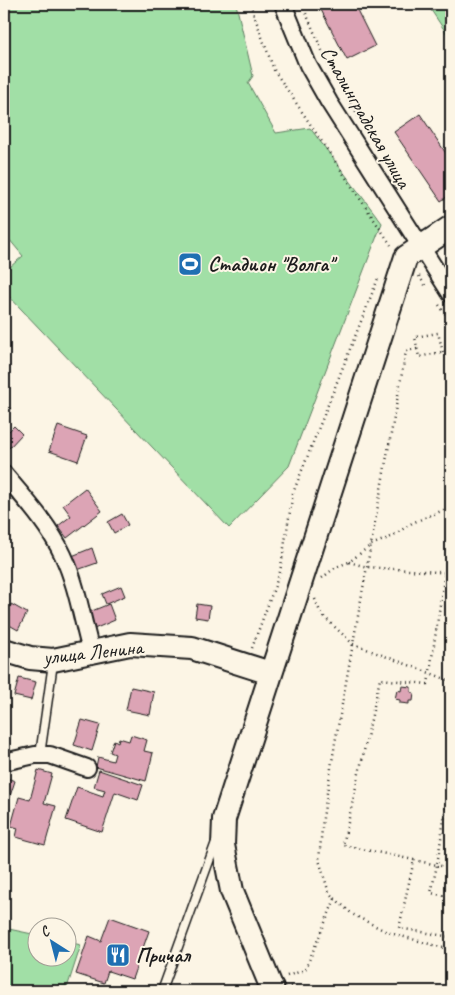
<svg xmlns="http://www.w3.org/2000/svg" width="455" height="995" font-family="Caveat,sans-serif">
<rect width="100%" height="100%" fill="#fcf5e5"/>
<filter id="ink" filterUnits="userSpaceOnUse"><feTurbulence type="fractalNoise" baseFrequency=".02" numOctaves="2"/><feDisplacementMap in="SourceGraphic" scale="10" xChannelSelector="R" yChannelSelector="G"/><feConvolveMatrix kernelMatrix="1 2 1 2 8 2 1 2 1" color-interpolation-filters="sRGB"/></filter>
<g filter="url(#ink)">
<path fill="#a1dfa6" stroke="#5e7e61" d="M4 4H236L253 76 248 83 276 133 310 128 382 223 289 466 229 528 4 291V272L23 256 4 233Z
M427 4H451V40Z
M4 928 37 935 38 958H68V942L81 945 66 991H4Z"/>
<path fill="#dca4b5" stroke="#1c1c1c" d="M318 4H354L375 46 347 60Z
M420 114 451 161V194L441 201 394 132Z
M4 403 11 409 4 419Z
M14 426 22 434 9 448 4 443V436Z
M58 426 87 436 78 461 49 451Z
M85 488 102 511 67 538 58 526 71 516 63 505Z
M122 514 128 525 114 533 108 522Z
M92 548 97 563 77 570 72 556Z
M121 586 125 596 106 604 102 594Z
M11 604 27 613 18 630 4 622V616Z
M109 604 115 620 94 629 87 613Z
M197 604 210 606 208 619 195 617Z
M19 678 36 682 31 700 14 696Z
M402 686 411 687V692L414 693 413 701H409V704L400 703V700L395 699 397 690 401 691Z
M131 687 154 692 150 715 126 710Z
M82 720 100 725 92 751 74 745Z
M131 735 147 740 144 751 153 753 146 781 96 767 98 757 113 761 115 754 110 752 114 740 118 742 119 738 129 741Z
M38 770 52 774 44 803 56 806 45 845 16 837 18 828 11 826 19 797 30 800Z
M99 770 143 785 138 800 115 792 102 832 66 820 77 787 103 796 105 790 94 787Z
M4 777 15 781 5 811 4 810Z
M110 917 149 931 132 979 108 971 104 983 76 974 89 936 101 941Z"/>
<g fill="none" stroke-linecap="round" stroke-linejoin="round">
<g stroke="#1c1c1c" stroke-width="11">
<path id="lane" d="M40 755 53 663
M162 991 216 842"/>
</g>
<g stroke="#1c1c1c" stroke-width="20">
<path id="street" d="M283 4 308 65 329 102 451 294
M4 474C25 499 49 525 63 555 77 585 82 619 91 651
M4 762 35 755H50L87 768"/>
</g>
<g stroke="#1c1c1c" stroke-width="26">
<path id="secondary" d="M4 650 30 658 53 660 130 644 192 648 270 673
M273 991 232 891 223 845 224 819 406 257 451 227"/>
</g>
<path stroke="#1c1c1c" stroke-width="2.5" stroke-dasharray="1 4" stroke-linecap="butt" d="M250 4 274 70 391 245
M302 4 327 62 358 116
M419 276 427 288
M439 305 451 322
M417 349 406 351 335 743 323 818 319 860 329 893 352 914 387 932 451 950
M443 352 438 333 415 337 419 357 451 350
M349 562 367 567 451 573
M322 578 336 567 349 562 371 545 391 537 412 523 451 507
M315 599 321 614 353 644 451 681
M252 648 280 572 293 493 379 276
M451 773 437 865 414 860 399 928 451 937
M414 860 343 845 380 679 428 684 445 572
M451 868 437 865 431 893 451 897
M287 976 305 970 335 899
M290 986 313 991"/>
<use href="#lane" stroke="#fcf5e5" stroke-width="8"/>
<use href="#street" stroke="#fcf5e5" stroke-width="16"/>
<use href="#secondary" stroke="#fcf5e5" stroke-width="22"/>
</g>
</g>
<defs>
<g id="stadium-square" transform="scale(1.25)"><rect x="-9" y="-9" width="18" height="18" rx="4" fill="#1f6fb2" stroke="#fcf5e5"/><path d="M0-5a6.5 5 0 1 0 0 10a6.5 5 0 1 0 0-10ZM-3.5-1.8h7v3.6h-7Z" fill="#fff"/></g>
<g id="restaurant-square" transform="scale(1.25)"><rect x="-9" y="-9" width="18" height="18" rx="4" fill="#1f6fb2" stroke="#fcf5e5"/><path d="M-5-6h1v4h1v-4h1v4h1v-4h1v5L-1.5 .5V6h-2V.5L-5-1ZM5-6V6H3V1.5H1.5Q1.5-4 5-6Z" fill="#fff"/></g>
</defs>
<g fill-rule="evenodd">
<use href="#stadium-square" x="190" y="264"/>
<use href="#restaurant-square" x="118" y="955"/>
</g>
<g text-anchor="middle" stroke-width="4" stroke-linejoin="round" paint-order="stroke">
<g font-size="21" fill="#1c1c1c" stroke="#fcf5e5">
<text transform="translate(366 117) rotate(60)" y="7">Сталинградская улица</text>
<text transform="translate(93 652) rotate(-6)" y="7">улица Ленина</text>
</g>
<g font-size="21" font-weight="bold" fill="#1c1c1c" stroke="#fcf5e5" text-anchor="start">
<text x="208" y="271">Стадион "Волга"</text>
<text x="136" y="962">Причал</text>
</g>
</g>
<rect width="455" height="995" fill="none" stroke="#fcf5e5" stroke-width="20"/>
<rect x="10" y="10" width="435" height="975" fill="none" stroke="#1c1c1c" stroke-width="2" filter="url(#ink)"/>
<g transform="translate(52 942) rotate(324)"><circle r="24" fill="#fcf5e5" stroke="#a29e95"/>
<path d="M0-4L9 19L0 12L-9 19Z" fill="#1f6fb2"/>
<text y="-8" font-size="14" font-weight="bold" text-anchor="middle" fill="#1c1c1c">С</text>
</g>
</svg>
